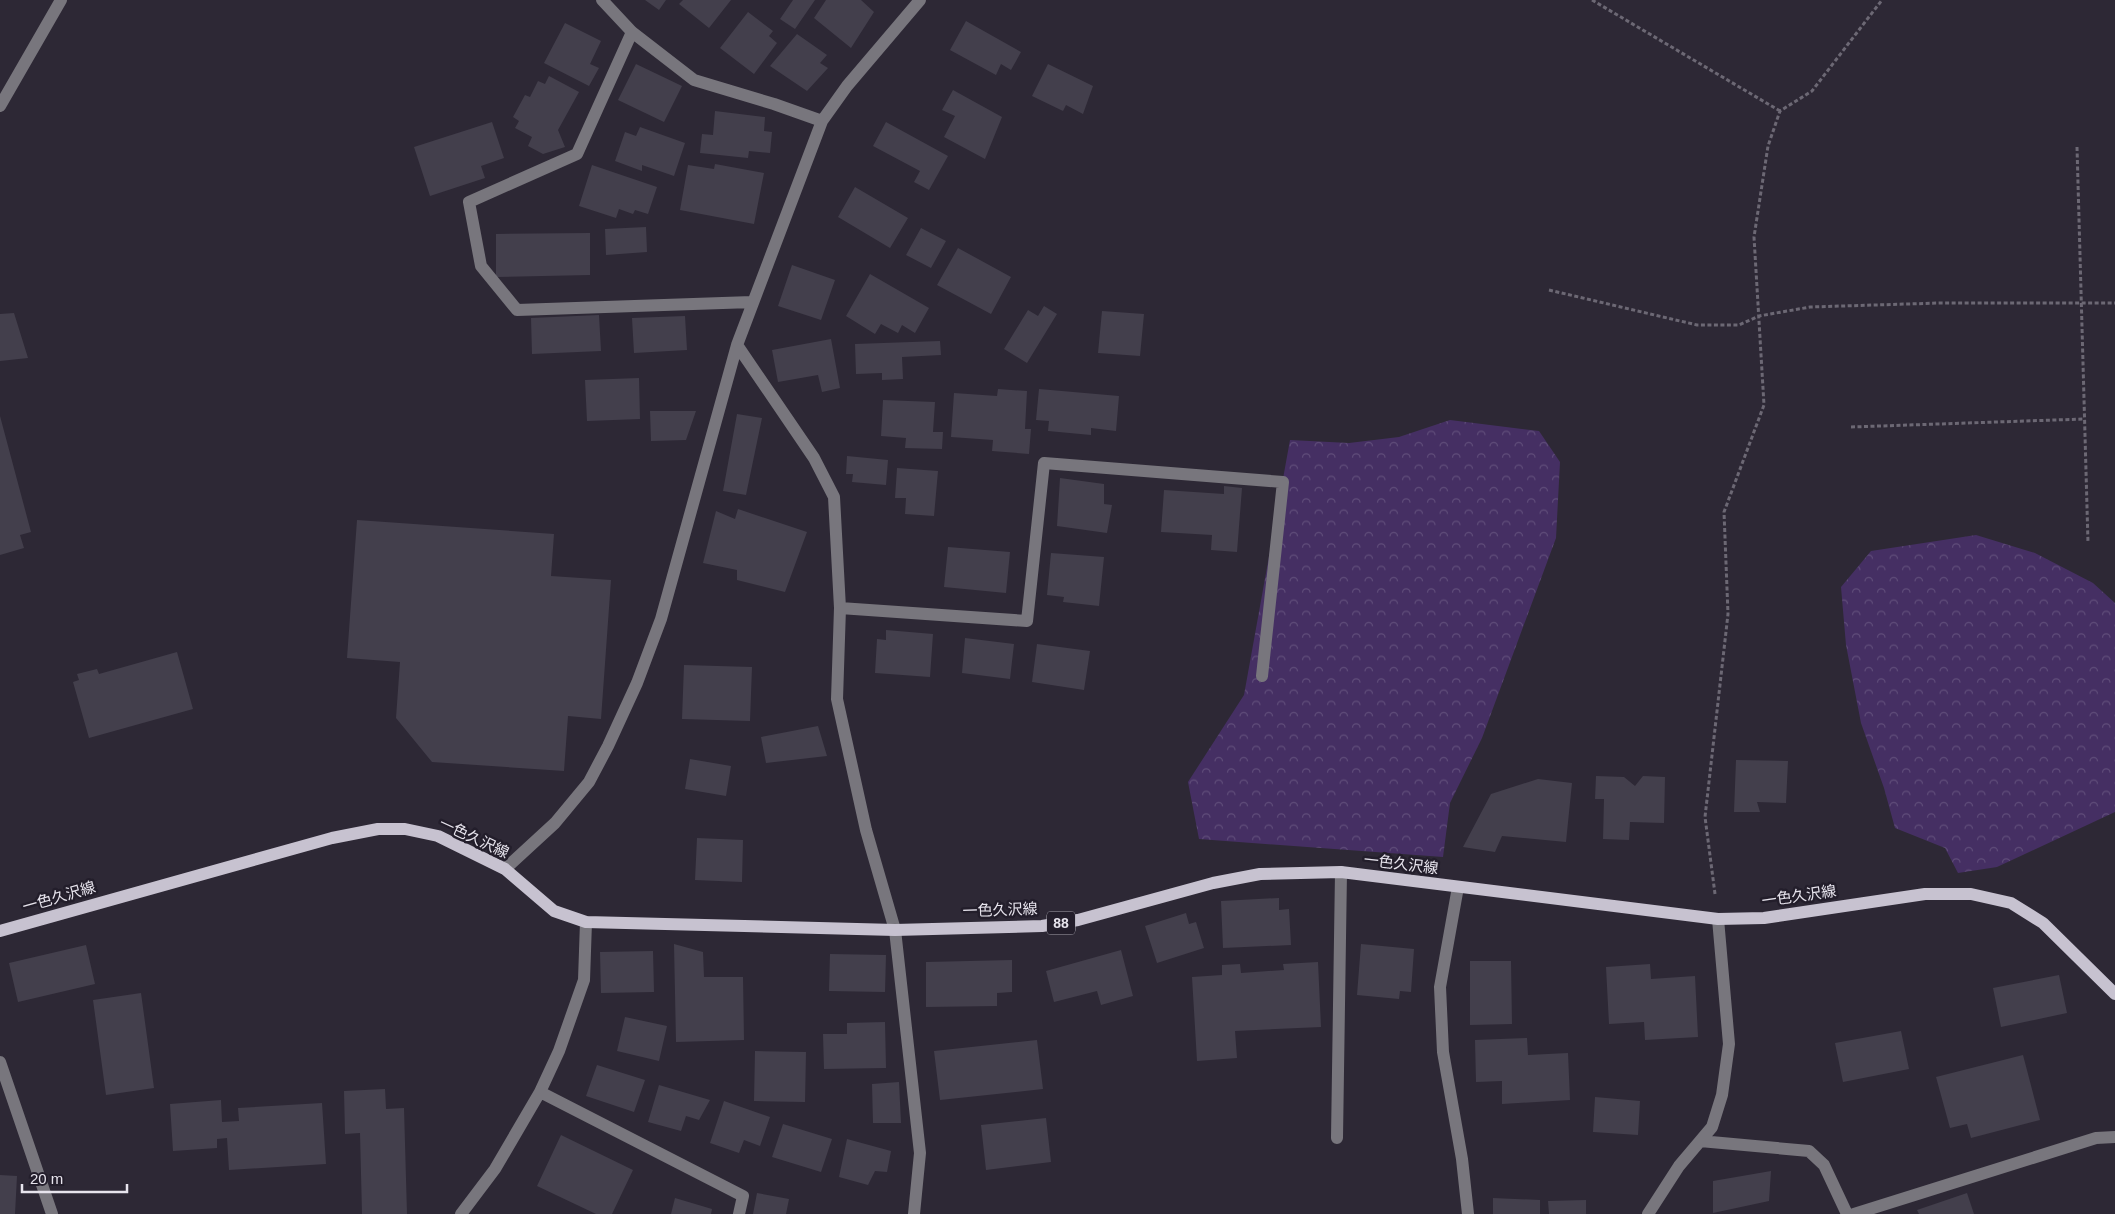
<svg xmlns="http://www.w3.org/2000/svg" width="2115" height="1214" font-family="Helvetica,'Noto Sans JP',sans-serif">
<defs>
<pattern id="forest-crowns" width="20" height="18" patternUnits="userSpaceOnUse" patternTransform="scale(1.25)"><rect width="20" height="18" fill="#452f63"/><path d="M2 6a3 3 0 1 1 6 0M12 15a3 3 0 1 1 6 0" fill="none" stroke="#604d7a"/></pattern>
</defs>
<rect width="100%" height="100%" fill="#2d2835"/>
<path fill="url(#forest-crowns)" d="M1450 420 1539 431 1560 462 1556 538 1482 738 1450 803 1443 857 1199 839 1188 782 1244 695 1290 440 1349 443 1399 437Z
M1976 535 2035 553 2093 583 2115 603V812L1997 867 1958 873 1945 848 1895 828 1884 788 1861 723 1846 645 1841 587 1871 551Z"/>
<path fill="#433f4c" d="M645 0H666L659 10Z
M683 0H731L709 28 679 4Z
M793 0H815L795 29 780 19Z
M826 0H861L874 12 851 48 814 18Z
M748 12 773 31 769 36 777 43 754 74 720 48Z
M966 21 1021 52 1011 70 1001 64 996 75 950 50Z
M565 23 601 41 590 64 599 68 589 86 544 63Z
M797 34 827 55 820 63 828 68 807 91 770 66Z
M636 64 682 86 664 122 618 100Z
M1048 64 1093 86 1083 114 1066 105 1063 111 1032 96Z
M549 76 579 92 558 130 565 147 543 154 528 146 532 137 515 128 519 121 513 117 525 95 530 97 538 81 545 84Z
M953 90 1002 117 985 159 944 137 955 116 942 110Z
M715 111 765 117 764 131 772 132 770 153 749 151 748 158 700 153 702 134 713 135Z
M492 122 504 158 481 166 485 178 430 196 414 147Z
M886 122 948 156 929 190 914 182 920 171 873 146Z
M640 127 685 143 674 176 642 165V171L615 161 625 132 636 136Z
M715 164 764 173 754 224 680 210 688 165 714 169Z
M592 165 657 187 648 214 635 210 633 214 619 209 616 218 579 206Z
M855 187 908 218 890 248 838 217Z
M646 227 647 252 606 255 605 229Z
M921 228 946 241 931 268 906 255Z
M590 233V275L496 277V234Z
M958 248 1011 277 991 314 937 285Z
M792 265 835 280 821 320 778 306Z
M870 274 929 308 915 333 902 325 898 333 881 324 875 334 846 316Z
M1044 306 1057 314 1027 363 1004 349 1028 310 1038 316Z
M1102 311 1144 314 1140 356 1098 353Z
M14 313 28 358 0 361V314Z
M599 315 601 351 532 354 531 318Z
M685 316 687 350 634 353 632 318Z
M831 339 840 388 822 392 818 375 778 382 772 350Z
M940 341 941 355 902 357 903 379 882 380V373L856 374 855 344Z
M639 378 640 419 587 421 585 380Z
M998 389 1027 391 1025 429H1031L1029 454 992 451 993 440 951 437 954 393 997 396Z
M1039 389 1119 396 1116 431 1091 428V435L1048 431 1049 421 1036 420Z
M883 400 935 402 933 432H943L942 449 905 448 906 438 881 436Z
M650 411H696L686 440 651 441Z
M737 414 762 418 746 495 723 491Z
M0 416 31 532 20 535 24 548 0 555Z
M847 456 888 460 886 485 852 482 853 474H846Z
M897 468 938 471 934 516 905 514 906 498H895Z
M1060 478 1104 484V504L1112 505 1107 533 1057 526Z
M1224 486 1242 488 1237 552 1211 550 1212 535 1161 532 1164 490 1224 494Z
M738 509 807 532 785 592 737 580V570L703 563 716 511 735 519Z
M357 520 554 534 551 576 611 580 601 719 568 716 564 771 432 762 396 718 400 662 347 658Z
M948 547 1010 552 1006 593 944 587Z
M1051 553 1104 557 1099 606 1063 602 1064 597 1047 595Z
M886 630 933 634 930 677 875 673 877 639 886 640Z
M965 638 1014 644 1010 679 962 673Z
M1037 644 1090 651 1084 690 1032 682Z
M177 652 193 709 89 738 73 682 79 680 77 674 97 669 99 674Z
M684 665 752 667 750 721 682 719Z
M818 726 827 756 766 763 761 737Z
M690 759 731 766 726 796 685 789Z
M1736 760 1788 761 1786 803 1757 802 1760 812H1734Z
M1596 776 1624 777 1635 786 1643 776 1665 777 1664 823 1630 822 1629 840 1603 839 1604 799H1595Z
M1538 779 1572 783 1566 842 1502 836 1495 852 1463 847 1491 794Z
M697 838 743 840 742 882 695 880Z
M1279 898V910L1289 909 1291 945 1223 948 1221 901Z
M1186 913 1189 924 1196 922 1204 948 1157 963 1145 926Z
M674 944 703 952 704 977H743L744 1040 676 1042Z
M1361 944 1414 949 1411 992 1400 991 1399 999 1357 995Z
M86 945 95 984 18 1002 9 963Z
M1121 950 1133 996 1101 1005 1097 991 1054 1002 1046 971Z
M653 951 654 992 601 993 600 952Z
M830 954 886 955 885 992 829 991Z
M1012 960V992L997 993V1006L926 1007V962Z
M1470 961H1511L1512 1024 1470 1025Z
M1318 962 1321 1027 1235 1031 1237 1058 1197 1061 1192 977 1222 975V965L1240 964 1241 973 1284 970 1283 964Z
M1650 964 1651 979 1695 976 1698 1037 1645 1040 1644 1022 1609 1024 1606 967Z
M2059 975 2067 1013 2001 1027 1993 988Z
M141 993 154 1088 106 1095 93 1000Z
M625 1017 667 1026 659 1061 617 1051Z
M885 1022 886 1068 824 1069 823 1034H847V1023Z
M1901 1031 1909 1069 1843 1082 1835 1043Z
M1527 1038 1528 1055 1568 1053 1570 1100 1502 1104V1081L1476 1082 1475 1040Z
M1037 1040 1043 1089 940 1100 934 1051Z
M755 1051 806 1052 805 1102 754 1101Z
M2023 1055 2040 1120 1971 1138 1967 1124 1950 1128 1936 1077Z
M597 1065 645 1080 634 1112 586 1096Z
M899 1082 901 1123H873L872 1084Z
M659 1085 710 1100 699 1120 686 1116 681 1131 648 1122Z
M385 1089 386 1109 404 1108 407 1214H362L360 1133 345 1134 344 1091Z
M1595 1097 1640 1101 1638 1135 1593 1132Z
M221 1100 222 1122 239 1121 238 1108 322 1103 326 1164 229 1170 227 1138 217 1139V1148L173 1151 170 1104Z
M724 1101 770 1117 760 1146 744 1140 739 1153 710 1143Z
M1046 1118 1051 1162 986 1170 981 1125Z
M783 1124 832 1139 821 1172 772 1157Z
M561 1135 633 1170 612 1214H596L537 1186Z
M847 1139 891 1151 887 1172 875 1171 868 1185 839 1177Z
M1771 1171 1769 1201 1713 1213V1181Z
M0 1175 17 1176 15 1214H0Z
M757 1193 789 1199 786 1214H753Z
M1967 1193 1974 1214H1919L1917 1210Z
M675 1198 712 1209 711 1214H671Z
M1493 1198 1540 1200V1214H1493Z
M1586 1200V1214H1549L1548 1201Z"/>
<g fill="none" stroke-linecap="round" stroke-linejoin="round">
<path stroke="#6c6874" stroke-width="3" stroke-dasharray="4 2.5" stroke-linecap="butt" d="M1592 0 1780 111
M2077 147 2088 543
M1549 290 1697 325H1739L1759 316 1810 307 1940 303H2115
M1851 427 2084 419
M1715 894 1705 817 1728 614 1724 512 1764 405 1754 237 1768 146 1780 111 1812 91 1882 0"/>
<path stroke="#78767d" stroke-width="12" d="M602 0 632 32 694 80 774 104 822 121
M632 32 577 154 469 202 481 266 517 310 752 302
M0 106 61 0
M737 345 814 458 834 497 840 608 837 699 866 830 895 930 920 1153 914 1214
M840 608 1027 621 1044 463 1283 482 1262 676
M505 869 555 823 589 782 608 746 637 683 661 619 737 345 822 121 847 86 920 0
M1458 887 1440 987 1443 1052 1462 1159 1468 1214
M0 1062 52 1214
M540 1092 743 1196 739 1214
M1337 1138 1341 872
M1700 1141 1809 1151 1824 1165 1847 1214
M461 1214 495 1169 540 1092 559 1051 584 980 586 922
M1648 1214 1679 1166 1712 1127 1722 1095 1729 1044 1718 919
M1854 1214 2096 1138 2115 1137"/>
<path stroke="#c7c2d0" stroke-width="12" d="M0 931 332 838 378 829H405L438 836 505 869 554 911 586 922 895 930 1042 926 1078 920 1213 883 1260 874 1341 872 1718 919 1764 918 1925 894H1971L2011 903 2043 923 2115 994"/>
</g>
<g text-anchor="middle" stroke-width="5" stroke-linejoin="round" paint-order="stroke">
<rect fill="#231e2b" stroke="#aca9b3" stroke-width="1" x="1047" y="911.5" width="28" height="23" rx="4"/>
<g font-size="14" font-weight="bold" fill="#e7e4ed">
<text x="1061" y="928">88</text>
</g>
<g font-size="15" fill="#e7e4ed" stroke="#231e2b">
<text transform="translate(474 838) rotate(25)" y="5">一色久沢線</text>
<text transform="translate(1401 864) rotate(7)" y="5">一色久沢線</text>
<text transform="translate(1799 896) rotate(-8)" y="5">一色久沢線</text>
<text transform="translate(59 897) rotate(-16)" y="5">一色久沢線</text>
<text transform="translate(1000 910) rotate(-2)" y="5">一色久沢線</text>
</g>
</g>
<path d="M22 1184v8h105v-8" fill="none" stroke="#e7e4ed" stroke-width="2.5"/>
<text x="30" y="1184" font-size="15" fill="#e7e4ed" stroke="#231e2b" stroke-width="4" paint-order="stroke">20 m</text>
</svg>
